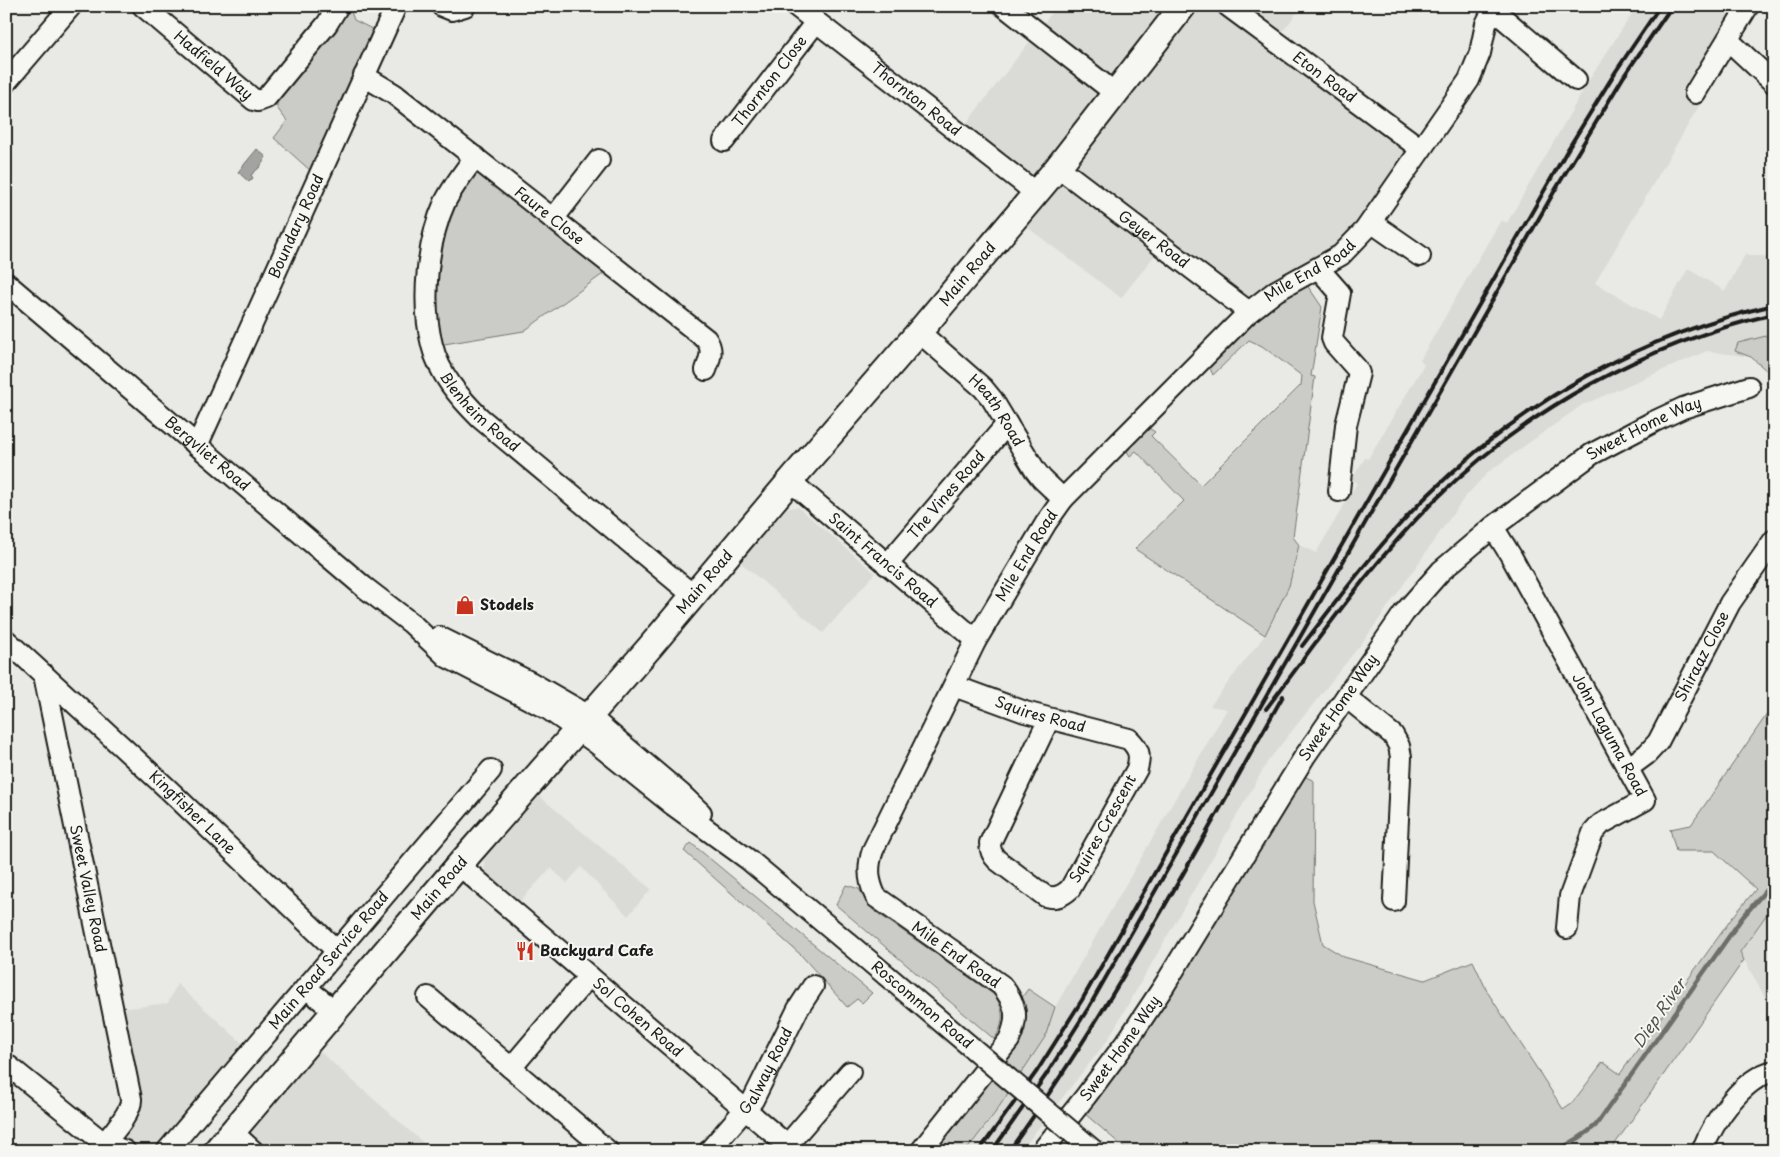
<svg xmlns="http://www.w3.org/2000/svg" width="1780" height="1157" font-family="'Playpen Sans',sans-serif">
<rect width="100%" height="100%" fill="#e9e9e5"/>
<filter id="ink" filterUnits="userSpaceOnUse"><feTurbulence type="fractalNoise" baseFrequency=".02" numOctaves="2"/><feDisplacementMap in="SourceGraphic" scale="10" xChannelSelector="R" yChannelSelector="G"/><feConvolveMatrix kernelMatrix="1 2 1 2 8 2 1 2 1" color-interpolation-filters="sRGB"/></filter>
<g filter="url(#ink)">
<path fill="#dadad6" d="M1057 6H1302L1275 41 1421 149 1371 222 1249 312 1162 246 1121 298 1015 218 1036 193 959 133Z
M1637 6H1735L1683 89 1702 101 1595 283 1659 320 1688 269 1725 291 1745 255 1774 257V377L1751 357 1707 351 1582 405 1488 472 1464 498 1368 635 1268 761 1107 1041 1022 1149 1019 1151H966L991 1119 1045 1037 1055 1007 1227 709 1210 706 1265 635 1289 586 1299 545 1316 553 1357 483 1352 479 1365 458 1368 459 1424 365 1420 360 1501 220 1507 223 1591 77Z
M798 507 875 573 823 633 740 562 787 508Z
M539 796 651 889 628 916 581 867 567 883 551 868 519 902 485 872 484 860Z
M1774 904V1014L1740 952Z
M177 984 252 1052 167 1151H139L115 1129 127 1113 113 1010 168 1003Z
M309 1042 428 1147 424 1151H216Z"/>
<path fill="#cbcbc7" stroke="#747472" d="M345 6H349L354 20 376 31 312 172 274 138 287 121 277 108V96Z
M475 157 614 266 524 331 432 346 430 258Z
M1307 285 1322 307 1311 376 1315 377 1293 537 1299 545 1289 586 1265 635 1135 549 1184 501 1136 451 1130 456 1125 448 1147 427 1155 432 1151 436 1201 485 1301 385 1302 376 1262 346 1249 340 1213 375 1209 366 1271 305Z
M1774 334V377L1751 357 1735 351 1738 343Z
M1774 704V904L1740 952 1744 960 1610 1151H1128L1084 1113 1149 1028 1304 776 1314 781 1313 901 1323 944 1344 957 1425 980 1473 961 1488 993 1563 1109 1573 1102 1603 1062 1620 1074 1732 918 1756 889 1714 851H1676L1670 829 1691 825Z
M691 843 872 993 862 1003 857 999 847 1007 801 955 684 851Z
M846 885 859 889 873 910 993 994C1005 1008 1005 1024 994 1039L836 905Z
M1028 989 1055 1007 1045 1037 995 1113 966 1151H933L1022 1036 1024 1026 1020 1000Z"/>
<path fill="#a3a3a1" stroke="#6d6d6c" d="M257 149 266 157 260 167 251 175 253 178 249 182 238 172Z"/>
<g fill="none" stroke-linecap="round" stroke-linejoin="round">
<path stroke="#6d6d6c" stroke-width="4.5" d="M1555 1151C1570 1144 1583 1137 1596 1125L1742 918 1766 890 1774 878"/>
<g stroke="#1c1c1c" stroke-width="24">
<g id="minor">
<path id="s1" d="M143 6 254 100 258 101 266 98 327 24 338 6"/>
<path d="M442 6 452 10 465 6"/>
<path id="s2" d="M796 6 1036 193"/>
<path d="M1004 6 1115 93"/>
<path id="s3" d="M1228 6 1421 149"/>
<path d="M1489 6 1576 80"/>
<path d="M1728 40 1774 83"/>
<path id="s4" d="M364 76 394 94 706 339C714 350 710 358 706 370"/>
<path d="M6 82 71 6"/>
<path d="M1695 93 1748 6"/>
<path id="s5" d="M724 141 816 22"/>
<path id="s6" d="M475 157C464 172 453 186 445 202 427 242 421 302 432 345 439 374 459 397 480 418L694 596"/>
<path id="s7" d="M1058 167 1249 312"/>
<path d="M553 219 599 160"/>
<path d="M1371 222 1420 256"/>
<path d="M1318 268 1340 293 1332 338 1334 343 1357 369 1359 373 1346 425 1339 491"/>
<path id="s8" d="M6 283 364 587 411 623 447 657 548 709 596 743 673 805 749 860 886 975"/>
<path id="s9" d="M919 332 983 388 992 399 1035 470 1042 479 1063 499"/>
<path id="s10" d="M197 446 396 6"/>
<path id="s11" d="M790 481 976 640"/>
<path id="s12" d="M1493 527 1511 556 1645 800 1601 824 1593 833 1570 896 1567 928"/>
<path id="s13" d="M887 565 1007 424"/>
<path d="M439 637 530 682 589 716 681 794 701 813"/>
<path id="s14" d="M6 640 169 790 337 951"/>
<path id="s15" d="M44 675 131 1099C132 1114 107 1139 98 1151"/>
<path id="s16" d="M954 686 1025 712 1129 739C1139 749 1141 755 1137 769L1070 889C1062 896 1056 899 1045 896L997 860C992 855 990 851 990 843L1049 719"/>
<path d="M1346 697 1393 735 1399 746 1401 757 1394 901"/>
<path id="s17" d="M1628 768 1647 754 1658 742 1730 603 1774 540"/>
<path id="s18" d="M459 865 794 1151"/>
<path d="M589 976 511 1068 608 1151"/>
<path d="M306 988 335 1011"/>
<path d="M428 997 511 1068"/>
<path d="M6 1064 104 1143 125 1151"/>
<path d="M232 1132 253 1151"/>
<path d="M787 1145 850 1072"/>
<path id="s19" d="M167 1151 491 770"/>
<path id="s20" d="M709 1151 753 1100 798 1009 813 986"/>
<path id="s21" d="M921 1151 1009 1040C1019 1018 1017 1004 1001 985L876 897C868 881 867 867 873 850L976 640 1046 523 1063 499 1249 312 1276 291 1341 255 1365 230 1469 80 1480 53 1486 24 1495 6"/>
<path id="s22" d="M1042 1151 1086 1096 1130 1037 1164 986 1305 756 1404 613 1441 571 1493 527 1592 454 1653 422 1683 408 1749 387"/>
<path d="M1702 1151C1713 1122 1742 1078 1774 1071"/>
</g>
</g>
<g stroke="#1c1c1c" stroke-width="29">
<g id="major">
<path id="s23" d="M216 1151 459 865 650 647 790 481 919 332 1058 167 1183 6"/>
</g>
</g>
<use href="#minor" stroke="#f6f6f2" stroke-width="20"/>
<use href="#major" stroke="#f6f6f2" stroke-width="25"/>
<path stroke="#1c1c1c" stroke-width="4" d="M1302 646C1342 594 1381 541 1428 495 1523 401 1643 334 1774 305
M1266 709C1320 638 1371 563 1434 501 1528 408 1646 344 1774 314
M979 1151 1037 1071 1082 1000 1568 149 1616 71 1660 6
M992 1151 1046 1075 1089 1007 1554 192 1624 76 1672 6
M1009 1151C1113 1007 1196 850 1283 696"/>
<g stroke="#1c1c1c" stroke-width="24" stroke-linecap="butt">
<path id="minor-bridge" d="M886 975 1094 1151"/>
</g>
<use href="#minor-bridge" stroke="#f6f6f2" stroke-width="20"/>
</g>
</g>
<defs>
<g id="shop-bare" transform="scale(1.5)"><path d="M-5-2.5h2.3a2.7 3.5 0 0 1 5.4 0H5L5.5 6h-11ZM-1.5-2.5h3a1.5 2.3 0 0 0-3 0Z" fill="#c8321e" stroke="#f6f6f2" stroke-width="2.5" paint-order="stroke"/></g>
<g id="restaurant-bare" transform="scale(1.5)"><path d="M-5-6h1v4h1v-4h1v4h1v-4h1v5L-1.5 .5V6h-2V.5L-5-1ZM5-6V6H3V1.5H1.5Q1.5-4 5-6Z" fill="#c8321e" stroke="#f6f6f2" stroke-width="2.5" paint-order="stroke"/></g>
</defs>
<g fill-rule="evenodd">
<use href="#shop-bare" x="465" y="605"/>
<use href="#restaurant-bare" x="525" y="951"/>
</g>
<g text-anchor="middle" stroke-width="4" stroke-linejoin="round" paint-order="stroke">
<g font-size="15" fill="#1c1c1c" stroke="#f6f6f2">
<text dy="5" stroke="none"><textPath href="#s1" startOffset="92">Hadfield Way</textPath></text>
<text dy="5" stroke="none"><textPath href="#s3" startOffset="120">Eton Road</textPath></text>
<text dy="5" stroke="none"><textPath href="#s5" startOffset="75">Thornton Close</textPath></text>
<text dy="5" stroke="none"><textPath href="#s2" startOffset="152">Thornton Road</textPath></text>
<text dy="5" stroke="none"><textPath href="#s4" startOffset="232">Faure Close</textPath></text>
<text dy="5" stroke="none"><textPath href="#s10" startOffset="241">Boundary Road</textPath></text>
<text dy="5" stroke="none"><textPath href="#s7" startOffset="120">Geyer Road</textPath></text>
<text dy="5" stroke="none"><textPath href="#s21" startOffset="1140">Mile End Road</textPath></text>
<text dy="5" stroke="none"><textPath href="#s23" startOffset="1155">Main Road</textPath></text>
<text dy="5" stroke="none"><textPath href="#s6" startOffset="284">Blenheim Road</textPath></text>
<text dy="5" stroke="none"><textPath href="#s9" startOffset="111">Heath Road</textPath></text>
<text dy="5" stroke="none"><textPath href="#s22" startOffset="954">Sweet Home Way</textPath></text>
<text dy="5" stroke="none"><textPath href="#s8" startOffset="264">Bergvliet Road</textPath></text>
<text dy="5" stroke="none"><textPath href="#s13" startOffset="92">The Vines Road</textPath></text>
<text dy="5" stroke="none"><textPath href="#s21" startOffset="735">Mile End Road</textPath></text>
<text dy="5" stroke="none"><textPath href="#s11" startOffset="122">Saint Francis Road</textPath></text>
<text dy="5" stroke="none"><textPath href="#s23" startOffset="750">Main Road</textPath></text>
<text dy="5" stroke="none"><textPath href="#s17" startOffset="136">Shiraaz Close</textPath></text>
<text dy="5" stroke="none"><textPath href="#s22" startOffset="534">Sweet Home Way</textPath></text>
<text dy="5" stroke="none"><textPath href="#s16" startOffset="91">Squires Road</textPath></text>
<text dy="5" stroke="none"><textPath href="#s12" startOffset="238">John Laguma Road</textPath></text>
<text dy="5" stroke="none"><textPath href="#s14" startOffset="254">Kingfisher Lane</textPath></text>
<text transform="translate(1103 829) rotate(-61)" y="5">Squires Crescent</text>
<text dy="5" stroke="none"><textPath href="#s15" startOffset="218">Sweet Valley Road</textPath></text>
<text dy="5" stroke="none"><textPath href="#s23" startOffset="345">Main Road</textPath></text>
<text transform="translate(956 955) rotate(35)" y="5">Mile End Road</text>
<text dy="5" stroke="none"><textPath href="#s19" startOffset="250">Main Road Service Road</textPath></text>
<text transform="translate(922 1005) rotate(40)" y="5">Roscommon Road</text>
<text dy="5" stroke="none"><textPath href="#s18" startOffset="235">Sol Cohen Road</textPath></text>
<text dy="5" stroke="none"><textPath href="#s22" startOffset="129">Sweet Home Way</textPath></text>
<text dy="5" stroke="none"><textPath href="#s20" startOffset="99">Galway Road</textPath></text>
</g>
<g font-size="15" font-weight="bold" fill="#1c1c1c" stroke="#f6f6f2" text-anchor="start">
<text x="480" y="610">Stodels</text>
<text x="540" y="956">Backyard Cafe</text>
</g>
<g font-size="16" font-style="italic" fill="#525251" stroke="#f6f6f2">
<text transform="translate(1659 1013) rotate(-55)" y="6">Diep River</text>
</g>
</g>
<rect width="1780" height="1157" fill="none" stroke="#f6f6f2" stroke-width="25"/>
<rect x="12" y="12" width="1755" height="1132" fill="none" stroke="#1c1c1c" stroke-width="2" filter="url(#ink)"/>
</svg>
